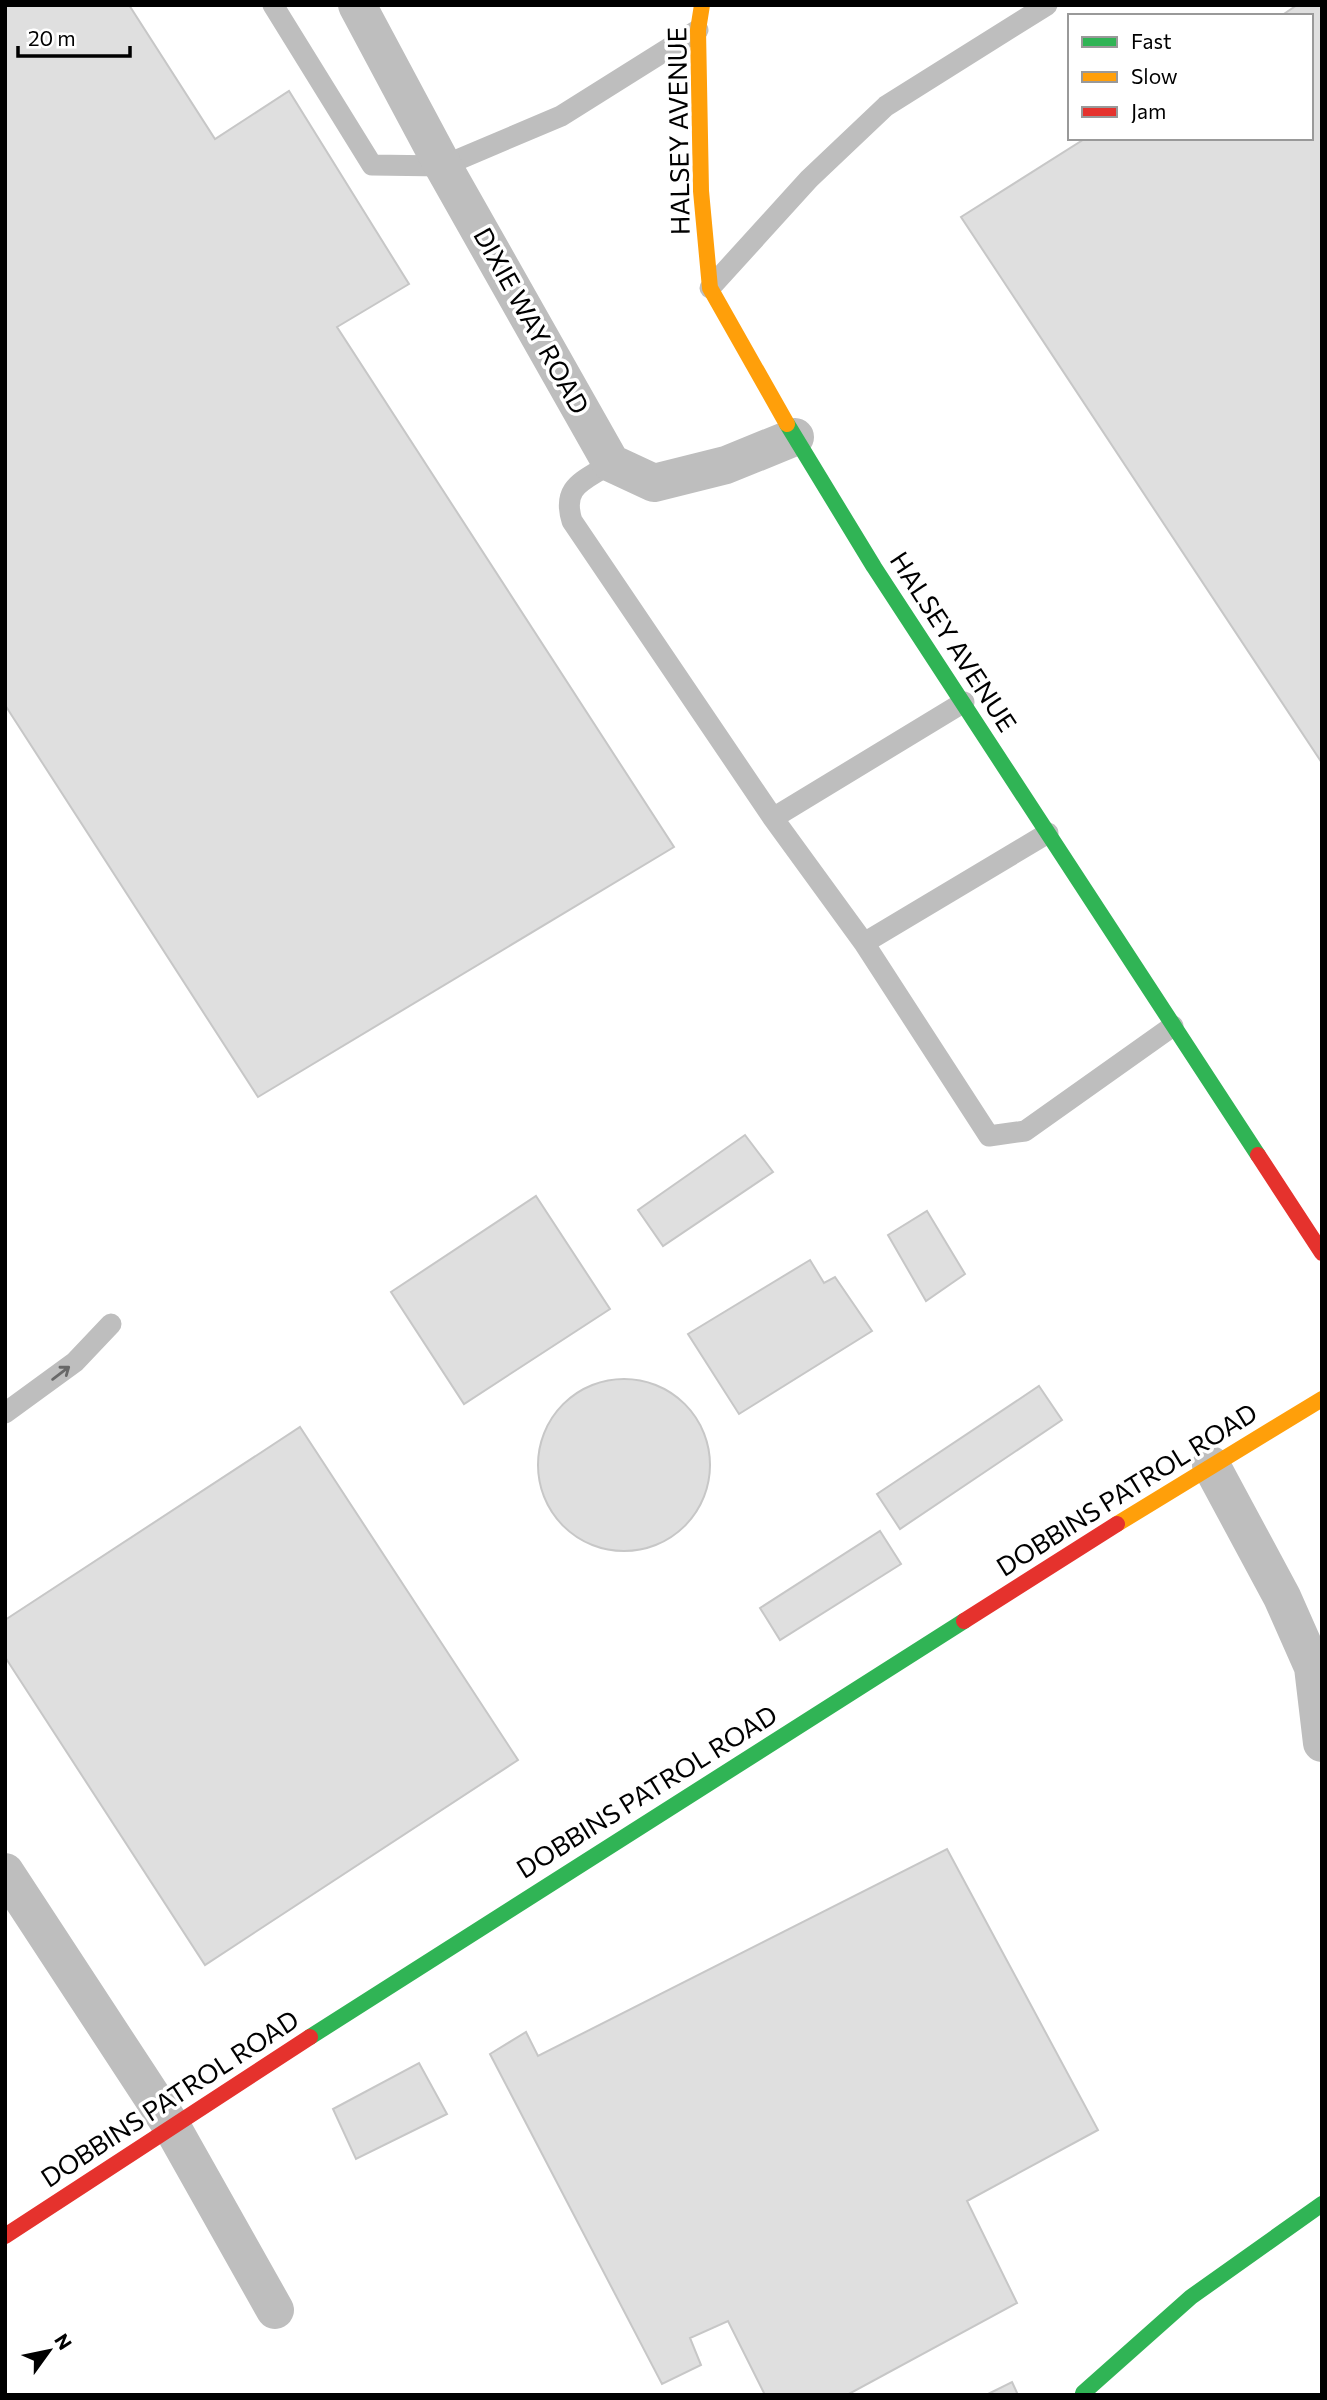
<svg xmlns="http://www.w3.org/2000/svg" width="1327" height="2400" font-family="Commissioner,sans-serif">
<rect width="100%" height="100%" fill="#fff"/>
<path fill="#dfdfdf" stroke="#c7c7c7" stroke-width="2" d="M5 5H129L215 139 289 91 409 284 337 327 674 847 258 1097 5 705Z
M1297 5H1322V763L961 217 1086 138H1311V16H1281Z
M745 1135 773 1172 663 1246 638 1210Z
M536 1196 610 1309 464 1404 391 1292Z
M927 1211 965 1274 926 1301 888 1235Z
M810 1260 824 1283 835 1277 872 1331 739 1414 688 1334Z
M538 1465a86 86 0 1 1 172 0a86 86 0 1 1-172 0Z
M1039 1386 1062 1420 900 1529 877 1494Z
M300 1427 518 1760 205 1965 5 1657V1620Z
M880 1531 901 1564 780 1640 760 1608Z
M947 1849 1098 2130 967 2201 1017 2303 847 2395H765L728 2321 690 2338 701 2365 662 2384 490 2054 526 2032 538 2056Z
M419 2063 447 2114 356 2159 333 2109Z
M1012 2382 1018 2395H986Z"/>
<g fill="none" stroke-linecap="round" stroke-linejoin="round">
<path stroke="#bebebe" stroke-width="21" d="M273 5 372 165 443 166 561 116 698 30
M710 288 809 179 886 106 1047 5
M611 463C585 481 561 485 572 521L773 818 864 943 989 1136 1025 1131 1173 1026
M773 818 964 702
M864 943 1048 833
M5 1413 75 1362 111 1324"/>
<path stroke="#bebebe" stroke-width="38" d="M357 5 443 166 611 463 654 483 726 465 795 437
M1211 1465 1282 1597 1313 1667 1322 1743
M5 1872 172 2127 275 2310"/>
<path stroke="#30b455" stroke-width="16" d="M787 424 874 567 1258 1155
M310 2037 964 1621
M1083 2393 1191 2297 1322 2204"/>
<path stroke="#ff9f0a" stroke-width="16" d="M702 5 698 30 701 191 710 288 787 424
M1117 1524 1322 1399"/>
<path stroke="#e5322d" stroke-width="16" d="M1258 1155 1322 1253
M964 1621 1117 1524
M5 2236 310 2037"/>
</g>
<defs><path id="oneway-shaft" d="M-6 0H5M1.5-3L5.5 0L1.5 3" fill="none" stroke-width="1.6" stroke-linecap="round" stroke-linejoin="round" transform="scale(1.75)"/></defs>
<use stroke="#686868" href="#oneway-shaft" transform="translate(61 1373) rotate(-37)"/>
<g text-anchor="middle" stroke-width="7" stroke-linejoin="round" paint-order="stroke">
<g font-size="26" fill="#000" stroke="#fff">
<text transform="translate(679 131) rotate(-91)" y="9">HALSEY AVENUE</text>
<text transform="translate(531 321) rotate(61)" y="9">DIXIE WAY ROAD</text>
<text transform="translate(953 642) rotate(57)" y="9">HALSEY AVENUE</text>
<text transform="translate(1127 1490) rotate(-32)" y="9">DOBBINS PATROL ROAD</text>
<text transform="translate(647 1792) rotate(-32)" y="9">DOBBINS PATROL ROAD</text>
<text transform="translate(170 2099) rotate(-33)" y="9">DOBBINS PATROL ROAD</text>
</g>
</g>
<rect width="1327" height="2400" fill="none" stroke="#000000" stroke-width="14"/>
<rect x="1068" y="14" width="245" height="126" fill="#ffffff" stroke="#999999" stroke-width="2"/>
<rect x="1082" y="37" width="35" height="10" fill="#30b455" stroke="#999999" stroke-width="2"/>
<text x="1131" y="49" font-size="21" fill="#000000">Fast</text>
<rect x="1082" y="72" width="35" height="10" fill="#ff9f0a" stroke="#999999" stroke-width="2"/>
<text x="1131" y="84" font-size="21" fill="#000000">Slow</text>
<rect x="1082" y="107" width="35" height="10" fill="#e5322d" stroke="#999999" stroke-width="2"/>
<text x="1131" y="119" font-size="21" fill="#000000">Jam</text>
<g transform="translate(49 2351) rotate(57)" stroke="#ffffff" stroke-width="5" paint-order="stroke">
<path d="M0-5L12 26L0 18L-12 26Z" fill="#000000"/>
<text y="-10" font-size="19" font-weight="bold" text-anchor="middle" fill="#000000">N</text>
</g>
<path d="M18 46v10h112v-10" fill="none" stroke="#000000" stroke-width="3.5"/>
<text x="28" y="46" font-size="21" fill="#000000" stroke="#ffffff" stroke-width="5" paint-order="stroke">20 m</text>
</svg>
